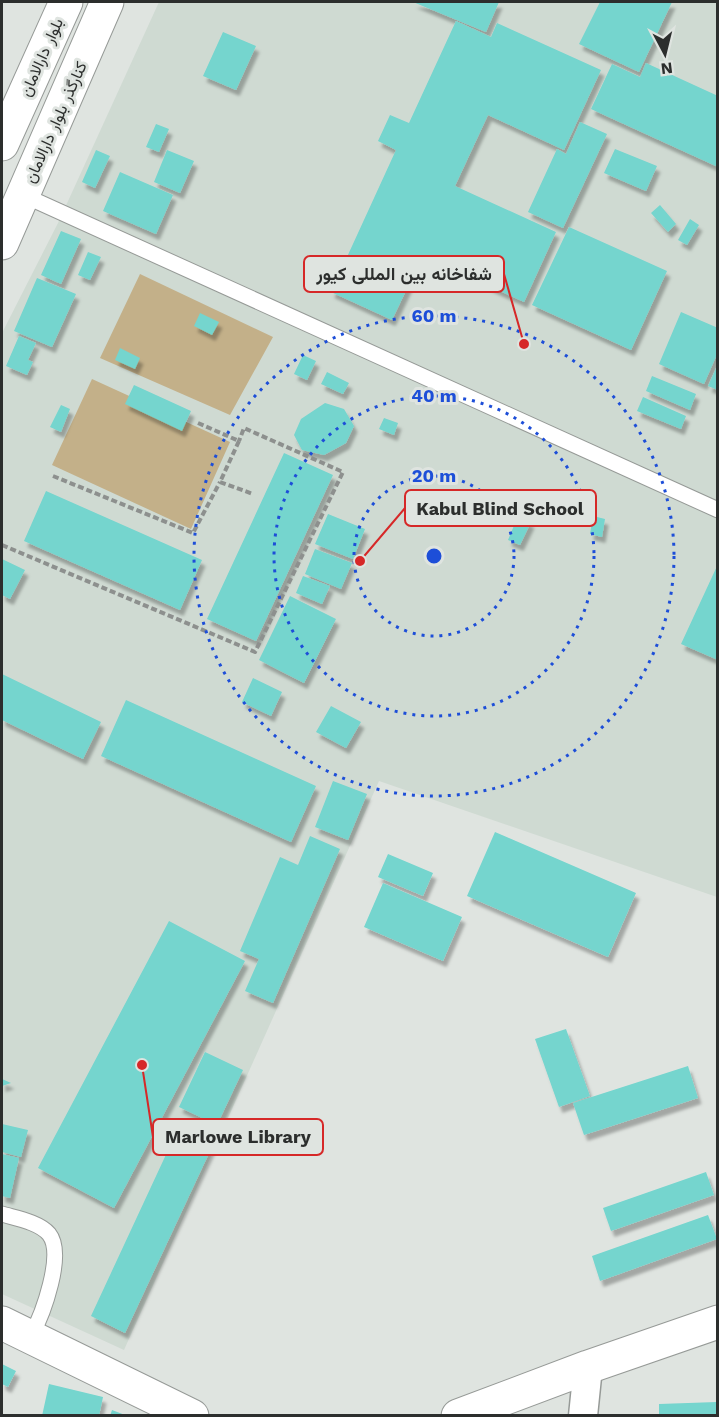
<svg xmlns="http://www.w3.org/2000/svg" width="719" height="1417" font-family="'Work Sans',Vazirmatn,sans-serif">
<defs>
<filter id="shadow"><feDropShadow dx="3.5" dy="6" stdDeviation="1.5" flood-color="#0004"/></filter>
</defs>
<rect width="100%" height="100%" fill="#dfe4e0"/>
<path fill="#cfdad2" d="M159 2H717V897L379 781 124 1350 2 1294V333L58 223Z"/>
<path fill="#c3b089" d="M140 274 273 337 230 415 100 358Z
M92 379 230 442 191 529 52 465Z"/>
<path fill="#74d5ce" filter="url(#shadow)" d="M413 2H499L486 32Z
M600 2H672L639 72 579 44Z
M456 21 491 37 497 23 601 70 564 150 488 115 455 186 556 232 524 302 423 255 392 320 331 292 396 150 378 141 390 115 409 123Z
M223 32 256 46 236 90 203 76Z
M646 63 718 96V167L591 109 612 64 640 77Z
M580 122 607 134 563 228 528 212 557 149 566 154Z
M156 124 169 129 159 152 146 147Z
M615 149 657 166 646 191 604 173Z
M96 150 110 156 95 188 82 182Z
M167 150 194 161 180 193 154 182Z
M120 172 173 195 156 234 103 211Z
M660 205 676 224 668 232 651 213Z
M690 219 699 225 687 245 678 240Z
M569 227 667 271 631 350 532 305Z
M61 231 81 239 61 284 41 275Z
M88 252 101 257 90 280 78 275Z
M37 278 76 294 52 347 14 331Z
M681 312 718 328V352L704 384 659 364Z
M200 313 219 322 212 335 194 326Z
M19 336 36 343 28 360 33 362 27 375 6 366Z
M120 348 140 358 135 369 115 360Z
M303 355 316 361 307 380 294 374Z
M718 364V390L708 386Z
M327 372 349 383 343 394 321 384Z
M652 376 696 394 690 410 646 391Z
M134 385 191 411 182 431 125 404Z
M643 397 686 416 681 429 637 411Z
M325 403 344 409 354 426 346 443 324 455 302 450 294 435 301 419Z
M61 405 70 409 61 432 50 427Z
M384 418 398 423 394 435 379 429Z
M284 453 333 475 256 641 207 619Z
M46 491 202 560 180 610 24 541Z
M328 514 365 529 353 559 315 544Z
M518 516 531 522 520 545 508 540Z
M593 516 605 519 602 537 590 534Z
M315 549 352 563 341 589 305 574Z
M2 559 25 570 10 599 2 595Z
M718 564V660L681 644Z
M303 576 330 586 322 604 296 593Z
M290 596 336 619 304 683 259 660Z
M2 674 101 722 83 759 2 720Z
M253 678 282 692 271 716 242 702Z
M126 700 316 786 291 842 101 756Z
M331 706 361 722 346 748 316 732Z
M333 781 367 794 348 840 315 827Z
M495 832 636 893 608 957 467 896Z
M310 836 340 849 273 1003 245 991 259 959 240 951 280 857 298 865Z
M388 854 433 873 423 896 378 877Z
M383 883 462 917 443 961 364 927Z
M169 921 245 961 114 1208 38 1168Z
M566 1029 590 1096 559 1107 535 1039Z
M205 1052 243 1070 217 1125 179 1107Z
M688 1066 698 1098 584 1135 573 1103Z
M2 1079 11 1083 2 1086Z
M183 1118 218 1134 125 1333 91 1316Z
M2 1124 28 1130 21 1157 2 1152Z
M2 1154 19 1158 10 1198 2 1196Z
M706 1172 714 1195 611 1231 603 1208Z
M708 1215 717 1239 600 1281 592 1256Z
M2 1364 16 1371 8 1387 2 1384Z
M49 1384 103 1397 99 1416H42Z
M717 1402V1416H659V1404Z
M112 1410 125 1415V1416H110Z"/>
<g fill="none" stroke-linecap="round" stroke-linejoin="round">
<g stroke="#969a97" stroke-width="17">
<path id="lane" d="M23 195 718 510
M2 1214C15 1218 39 1222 49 1234 65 1254 43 1314 31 1336"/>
</g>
<g stroke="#969a97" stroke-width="31">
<path id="street" d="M583 1416 588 1367"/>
</g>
<g stroke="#969a97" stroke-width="35">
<path id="secondary" d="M2 144 66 2
M2 243 107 2
M2 1323 192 1416
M458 1416 588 1367 718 1322"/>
</g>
<path stroke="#8d908e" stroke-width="4" stroke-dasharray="6 3" stroke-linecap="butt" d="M198 423 239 441 220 482 253 494
M53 476 193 533 220 482
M2 545 255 652 343 472 244 428 239 441"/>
<use href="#lane" stroke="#fff" stroke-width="15"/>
<use href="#street" stroke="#fff" stroke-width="28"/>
<use href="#secondary" stroke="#fff" stroke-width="33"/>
</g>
<g fill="none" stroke="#1d4ed8" stroke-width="3" stroke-dasharray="3 6">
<circle cx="434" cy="556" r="80"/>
<circle cx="434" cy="556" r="160"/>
<circle cx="434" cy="556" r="240"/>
</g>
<g text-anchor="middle" stroke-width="6" stroke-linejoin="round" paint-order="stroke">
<g font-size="16" fill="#2c2e2d" stroke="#dfe4e0">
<text transform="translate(41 57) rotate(-66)" y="6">بلوار دارالامان</text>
<text transform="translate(55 122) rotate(-66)" y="6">کنارگذر بلوار دارالامان</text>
</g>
</g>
<circle cx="434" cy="556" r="9" fill="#1d4ed8" stroke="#dfe4e0" stroke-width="3"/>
<g font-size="18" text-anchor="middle" font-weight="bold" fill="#1d4ed8" stroke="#dfe4e0" stroke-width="6" stroke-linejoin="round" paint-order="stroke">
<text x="434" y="322">60 m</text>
<text x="434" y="402">40 m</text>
<text x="434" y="482">20 m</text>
</g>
<path fill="none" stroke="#d62828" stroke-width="2" d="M524 344L504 274M360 561L405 508M142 1065L153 1137"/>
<g fill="#d62828" stroke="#dfe4e0" stroke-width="2">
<circle cx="524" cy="344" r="6"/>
<circle cx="360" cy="561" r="6"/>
<circle cx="142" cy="1065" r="6"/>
</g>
<g fill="#dfe4e0" stroke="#d62828" stroke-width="2">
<rect x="304" y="256" width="200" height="36" rx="6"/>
<rect x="405" y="490" width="191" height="36" rx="6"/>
<rect x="153" y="1119" width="170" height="36" rx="6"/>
</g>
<g font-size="18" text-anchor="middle" font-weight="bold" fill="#2c2e2d">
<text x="404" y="280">شفاخانه بین المللی کیور</text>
<text x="500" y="515">Kabul Blind School</text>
<text x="238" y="1143">Marlowe Library</text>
</g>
<rect width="719" height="1417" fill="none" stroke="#2c2e2d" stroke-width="6"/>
<g transform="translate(665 54) rotate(173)" stroke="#dfe4e0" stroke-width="4.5" paint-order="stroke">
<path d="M0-4.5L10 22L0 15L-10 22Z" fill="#2c2e2d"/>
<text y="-9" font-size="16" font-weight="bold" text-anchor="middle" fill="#2c2e2d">N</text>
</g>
</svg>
